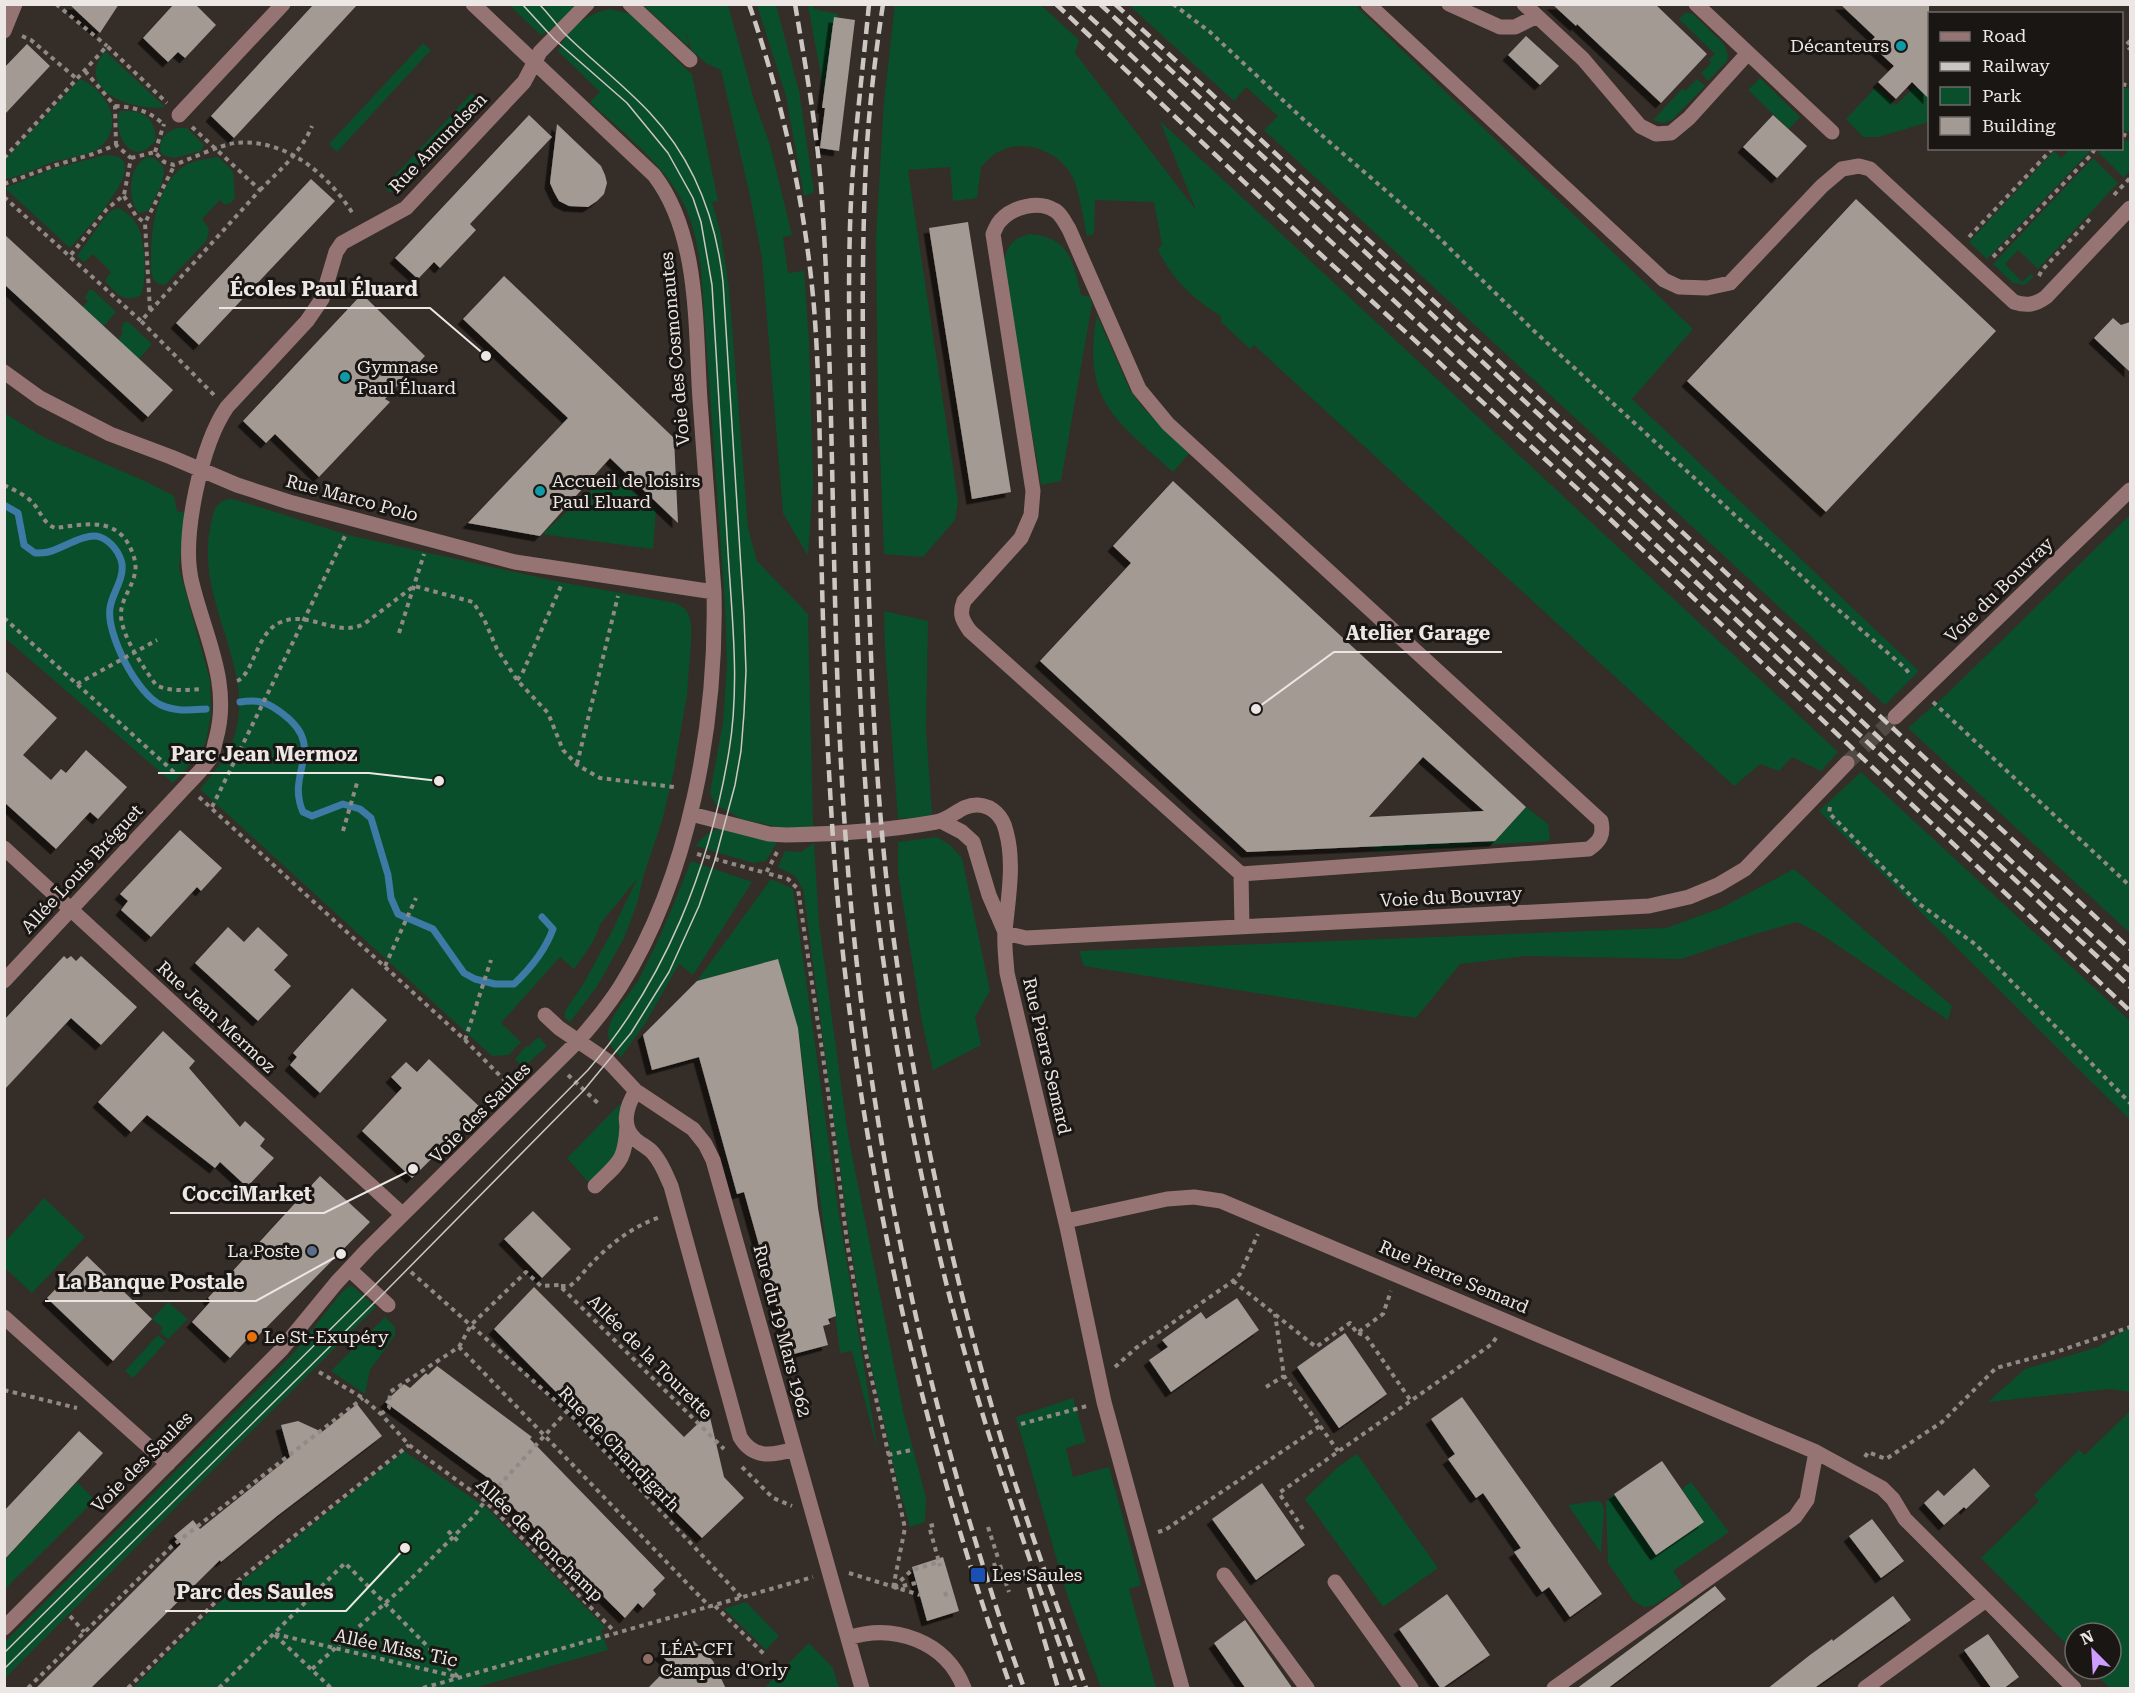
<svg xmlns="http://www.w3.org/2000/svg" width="2135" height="1693" font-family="'Roboto Serif',serif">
<defs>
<filter id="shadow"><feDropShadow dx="-5.5" dy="5.5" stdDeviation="0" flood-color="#0009"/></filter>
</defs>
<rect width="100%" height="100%" fill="#352d28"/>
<path fill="#0a4f2b" d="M895 4 1041 5 1079 40 1075 53 1196 210 1160 121 1838 752 1821 771 1792 757 1779 771 1760 764 1734 786 1254 345 1250 349 1221 322V316C1193 299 1173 280 1158 250L1162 245 1154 202 1095 200 1094 234 1087 236C1084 222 1079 190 1073 178 1061 152 1024 137 998 152 992 155 986 162 981 167L977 198 953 201 950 167 908 170 958 501 955 520 923 557 884 554 878 404 876 238 884 101Z
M509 5H541L550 12 543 5H577L552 29 541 35Z
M643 5H728L754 100 770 145 792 235 783 237 788 273 804 271 809 342 813 483 808 556 783 513 762 258 750 196 721 70 706 63 691 50 686 30 689 47Z
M757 5H776L799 91 814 192 804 196 786 96Z
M808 5H813L814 9 838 14 825 98Z
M1129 5H1355L1693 329 1632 399 1919 671 1885 705 1264 130 1278 116 1246 87 1234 101Z
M610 9 631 14 692 75 718 201 712 202 721 235 729 288 748 528 757 561 808 614 813 828H782L741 819 715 804 710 793 723 723 727 665 725 605 701 268C697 244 693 219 680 197 659 160 621 131 590 102L600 92 558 51C567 29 587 13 610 9Z
M1685 13 1693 14 1724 44 1728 55 1727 61 1708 81 1701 73 1711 63 1709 60 1715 54 1679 19Z
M423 43 431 50 337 152 329 144Z
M105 51 165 107C134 112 72 90 105 51Z
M1760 78 1800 117 1789 129 1748 90Z
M80 79C92 83 104 96 109 107 117 123 110 144 94 151 81 157 66 158 53 162 37 168 22 176 5 179V160Z
M1697 79 1705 86 1672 120 1663 123 1653 120 1683 88 1685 91Z
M1921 81 1929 89V93L1927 96 1929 99V122L1878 137H1863L1846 119 1876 87 1896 105Z
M2122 88H2130V133L2122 130Z
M472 93 478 99 391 193 384 187Z
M120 111C143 110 154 116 156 139 136 170 111 138 120 111Z
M177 128H187L204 145 201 151 174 158 162 155C156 142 165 132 177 128Z
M2122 139 2130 142V170L2124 178 2098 152 2099 149 2122 148Z
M2065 148 2092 149 1987 259 1969 242 2054 151 2061 158 2067 153Z
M106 155C161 155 80 236 70 248L5 188 55 168Z
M147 157 154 158 163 166 164 173 161 186 149 209 145 212 139 213C126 198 129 166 147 157Z
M218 157 233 171 235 198 232 202 225 205 220 200 202 219 209 229 207 240 165 285C149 284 151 270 151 257 151 228 157 185 183 167 193 160 206 159 218 157Z
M2093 158 2118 183 2038 269 2018 250 2005 264 2022 282 2031 274 2034 276 2025 285 2013 283 1993 264Z
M118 208C126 211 134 219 138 227 145 240 148 284 140 296 121 303 117 293 105 281L111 272 93 254 84 262 77 256 108 213Z
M1029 234C1070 237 1073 261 1081 295L1090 297 1092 304 1061 481 1041 485 1003 262C1009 244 1011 240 1029 234Z
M89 290H93L116 312 104 326 82 307 88 301 85 298Z
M1097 315 1130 390 1143 408 1190 452 1173 472C1116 420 1081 401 1097 315Z
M124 322H128L152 344 139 359 118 340 123 333 121 330Z
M4 413 45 438 147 482 174 496 177 511 185 513 179 568 210 680 211 714 206 742 196 758 173 783 5 638Z
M609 474 656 510 653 549 542 534Z
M228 499 237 500 348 535 555 581 676 603 685 609 689 615 691 625V642L687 695 673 775 662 821 644 874 637 904 624 938 598 985 570 1022 565 1018V1011L584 983 610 935 637 879 601 923 593 942 574 969 560 957 501 1023 521 1042 509 1055 492 1056 200 789C226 758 240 741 239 699 239 686 236 674 233 662 221 614 200 575 211 523 214 510 215 503 228 499Z
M2130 515V933L1908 728 1949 692Z
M884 611 928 621 926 729 932 814 923 817 898 819 885 648Z
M1861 772 2130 1021V1120L1819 811Z
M1526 807 1548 824 1550 841 1374 851 1373 846 1495 841Z
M718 829H730L777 842 766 861 753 863 696 846C702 837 708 832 718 829Z
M937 837 950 845 962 858 990 991 975 1017 981 1045 933 1070 922 1022 898 873V842Z
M814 843 819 924 848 1135 904 1415 926 1498 925 1522 910 1527 897 1481 867 1347 849 1235 803 889 795 876 778 867 785 851 801 852Z
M691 861 752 882 693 975 679 964 646 1022 621 1057C611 1049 605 1036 610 1024 615 1009 632 992 640 977 660 939 675 901 691 861Z
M1794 869 1952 1006 1948 1020 1819 933 1797 922 1752 935 1681 959 1527 956 1460 964 1416 1018 1084 966 1079 951 1666 928 1721 908Z
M771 879 793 889 839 1215 878 1452 852 1351 840 1353 798 1028 778 959 697 981Z
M537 1038H540L547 1046 523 1068 515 1059 526 1046 528 1047Z
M621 1103 619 1147 616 1156 589 1183 567 1158Z
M44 1198 85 1237 32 1293 5 1268V1242Z
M351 1285 376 1307 5 1678V1642L293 1354 341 1293Z
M168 1302 188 1319 168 1339 160 1332 163 1328 152 1319Z
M385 1317 395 1327V1335L370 1370 365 1394 331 1371Z
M2130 1327V1392L2110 1389 1988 1402 2025 1369 2098 1347Z
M158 1335 166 1342 133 1378 125 1371Z
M1073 1398 1086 1442 1066 1448 1073 1477 1109 1467 1141 1585 1129 1589 1156 1688H1101L1067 1595 1016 1417Z
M2130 1411V1688H2110L2091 1669H2111V1633H2075V1653L1981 1558 2039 1501 2034 1495 2079 1450 2085 1455Z
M404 1451 488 1509 606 1628 601 1631 608 1650 474 1688H133L235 1587Z
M1357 1454 1438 1568 1383 1607 1305 1499 1338 1467Z
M77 1482 95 1500 5 1589V1560Z
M1691 1482 1729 1532 1673 1571 1683 1586 1654 1605 1644 1607 1634 1601 1608 1563 1606 1502 1614 1494 1656 1555 1704 1522 1682 1489Z
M1596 1501 1602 1503 1604 1510 1601 1553 1568 1505Z
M746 1602 779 1636 766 1650 724 1609Z
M809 1643 833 1668 839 1688H764Z"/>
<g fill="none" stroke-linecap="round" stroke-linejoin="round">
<path stroke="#3d7aa5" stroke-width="7" d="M4 505 18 513 24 545 35 553C39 553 44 553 48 552 62 549 85 532 100 537 111 541 120 553 122 564 124 580 112 593 110 608 106 634 137 694 161 705 176 712 191 710 206 709
M240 702C260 699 267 702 283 714 328 748 285 772 303 812L312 816 343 804 360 809 371 818 388 875 391 898 398 914 433 929 464 973 475 979 495 984H514C531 968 545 951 553 929L542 917"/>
</g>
<path fill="#a49a94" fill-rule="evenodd" filter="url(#shadow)" d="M69 4H119L100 33Z
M174 4H195L216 25 185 58 178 52 168 62 143 38Z
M314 4H358L234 138 211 116Z
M1552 4H1655L1707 54 1661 103 1577 24 1576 26Z
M1840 4H1929V99L1912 82 1896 99 1878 82 1894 66 1869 43 1875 37Z
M834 17 855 20 839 151 820 148 825 108H822Z
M1526 36 1559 66 1540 85 1508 55Z
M27 44 50 66 4 115V68Z
M529 115 552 137 470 224 476 230 440 268 434 262 418 279 395 258Z
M1773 115 1807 146 1777 178 1743 147Z
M557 124 601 166 605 175 607 183 604 194 597 201 588 207 569 206 559 201 554 192 550 183Z
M311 179 335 201 199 345 176 323Z
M1856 199 1996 331 1826 512 1687 381Z
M968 222 1011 492 972 499 929 228Z
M4 234 173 390 148 417 4 284Z
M504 276 674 438 678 523 610 458 540 536 468 523 568 418 463 319Z
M362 294 425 356 385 399 390 402 319 477 275 434 266 443 243 421Z
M2113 318 2121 325 2130 322V372L2094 338Z
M1173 481 1526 807 1495 841 1247 852 1040 661 1131 563 1113 546ZM1423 757 1484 811 1369 817Z
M4 670 57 718 23 755 51 780 61 769 66 773 86 750 127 787 98 819 90 812 56 849 4 802Z
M180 830 222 868 201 891 197 887 151 937 121 910 128 901 120 894Z
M228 927 244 942 258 927 288 955 274 970 291 986 258 1021 195 963Z
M64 956 67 959 71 956 76 961 81 956 137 1007 101 1045 71 1018 4 1090V1020Z
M778 959 798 1028 818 1208 836 1316 828 1319 830 1324 823 1326 828 1345 790 1355 744 1192 737 1194 699 1057 652 1070 643 1035 697 981Z
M352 988 387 1020 320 1093 290 1065 297 1057 293 1053Z
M163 1031 195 1061 189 1068 240 1127 245 1121 265 1139 260 1146 274 1158 247 1187 220 1162 215 1168 147 1115 131 1132 98 1102Z
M429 1059 482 1109 412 1178 362 1131 402 1088 391 1077 406 1062 417 1072Z
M320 1176 370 1222 254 1340 250 1336 230 1358 192 1322 211 1301 208 1298Z
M533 1211 571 1249 542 1278 504 1239Z
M87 1256 152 1319 113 1361 47 1298Z
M534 1287 684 1437 709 1413 724 1477 744 1498 702 1538 648 1484 646 1486 631 1471 632 1469 494 1329Z
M1237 1298 1259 1330 1171 1392 1149 1360 1168 1347 1162 1340 1201 1312 1206 1319Z
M1345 1333 1387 1394 1339 1428 1297 1367Z
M437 1366 532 1437 530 1439 665 1578 653 1590 656 1594 643 1608 638 1603 625 1618 499 1493 503 1489 385 1402 404 1384 410 1388 426 1373 428 1375Z
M1462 1397 1602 1594 1570 1617 1549 1587 1542 1592 1514 1552 1521 1548 1483 1493 1476 1498 1448 1459 1455 1454 1431 1419Z
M357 1404 382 1436 277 1516 221 1562 220 1560 90 1689H35L181 1544 174 1536 193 1520 200 1529 290 1457 281 1425 298 1421 322 1432Z
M79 1431 103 1453 4 1560V1511Z
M1662 1461 1704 1522 1656 1555 1614 1494Z
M1974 1468 1990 1486 1966 1509 1964 1507 1944 1525 1924 1503 1938 1490 1944 1496Z
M1262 1483 1305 1545 1256 1580 1212 1519Z
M1872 1519 1904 1561 1881 1578 1849 1536Z
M943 1557 959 1611 927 1621 912 1567Z
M1715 1586 1726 1599 1607 1689H1576Z
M1447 1594 1490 1655 1441 1689 1399 1629Z
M1893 1596 1911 1620 1813 1689H1767L1810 1655 1832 1639 1833 1641Z
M1245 1620 1293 1689H1246L1214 1643Z
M1988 1634 2019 1677 2003 1689H1992L1964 1650Z
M694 1641 713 1661 726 1689H647L671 1665 659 1653Z"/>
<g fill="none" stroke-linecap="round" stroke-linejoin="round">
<path stroke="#504944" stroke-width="15" stroke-dasharray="15 8" stroke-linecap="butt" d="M1847 763 1895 717"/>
<path stroke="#908985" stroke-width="4" stroke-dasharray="4.5 4.5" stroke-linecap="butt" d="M56 4 107 46
M1173 4 1210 32 1303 119 1429 228 1533 330 1834 606 1905 668 1911 676
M22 36 31 40 77 79
M2130 41 2126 45 2130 49
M85 71 115 106 116 145
M2122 84 2130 86
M115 106C132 107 147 110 161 122
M192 127 260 190 141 321 215 396
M2122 134 2130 137
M155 152 164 124
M4 158 107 46 167 103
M131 158 155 152 164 162 174 165C190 159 220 145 235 143 286 138 328 174 353 214
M4 184 56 165 93 154 116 145 131 158 124 195 107 209 70 256
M260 190C279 171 302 151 312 126
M2114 195 2130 178
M124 196 136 216 145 223
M4 197 141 321
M1969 237 2053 148
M1993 257 2092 154 2095 148
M2039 276 2042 270 2090 219
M150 310 145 223 174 166
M4 485C14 490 26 495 33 503 41 512 43 523 55 528 82 525 113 516 129 545 133 553 137 563 135 572 133 587 120 600 121 616 122 637 144 668 156 685 170 692 185 690 201 689
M4 618 175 773
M399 633 424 554
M517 680 522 674 561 586
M237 681C254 674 256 632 281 622 310 610 335 638 364 624L414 586 473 602 484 619 497 649 517 680 548 713 563 750 577 765 600 778 674 787
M77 684 157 640
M1933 702 2130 886
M577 764 618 596
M199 797 465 1040 510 1086
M212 807 346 534
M1830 807 1829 813 1918 903 1975 944 2130 1103
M343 831 357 783
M777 852 766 873 788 879 798 889 828 1091 847 1242 866 1354 905 1528 893 1588
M697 854 766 873
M385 966 416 898
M465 1040 491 960
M568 1075 600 1105
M411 1272 567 1411 742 1598
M1233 1281 1316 1347 1350 1323 1357 1333 1383 1314 1391 1291
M561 1286H570L577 1280C600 1252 626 1229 660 1217
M1358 1333 1366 1336 1411 1401
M459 1347 471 1325 526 1272 541 1286 559 1285 724 1449
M1115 1367 1136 1348 1233 1281 1240 1274 1258 1234
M319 1372 363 1398 381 1414 409 1445 485 1501 616 1633
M1266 1387 1284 1376
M4 1390 77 1408
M381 1414 389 1408 390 1392 459 1347 710 1607
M1021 1424 1087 1406
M1320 1426 1338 1451
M888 1455 911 1450
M1865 1457 1868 1452 1886 1459 1942 1422 1996 1368 2059 1351 2130 1327
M742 1467 773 1498 792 1506
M934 1525 929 1526 939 1562
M988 1527 999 1561
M1303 1529 1279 1493 1492 1344 1498 1335
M448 1531 460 1543
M1158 1532 1165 1530 1320 1426 1284 1376 1275 1314
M994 1563 998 1577 1003 1575 1009 1592
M1000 1565 1002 1571
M849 1573 920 1595
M894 1587 912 1570 939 1562 940 1566
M894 1588 916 1583
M945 1592 947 1598
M715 1606 764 1654
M70 1616 84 1632
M275 1634 458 1677
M275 1635 331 1688
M312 1669 402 1588 474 1516 485 1501 567 1411
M28 1688 172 1546 363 1398
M128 1688 235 1583 409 1445
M219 1688 345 1563 459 1678
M423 1688 813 1577"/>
<path stroke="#967474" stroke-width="15" d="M630 4 690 60
M1368 4 1664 280 1679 287 1707 288 1730 283 1822 186 1842 169 1859 166 1870 169 2014 302C2027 306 2035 305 2046 297L2130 208
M1449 4 1500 27H1515L1537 16
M1524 4 1583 59 1640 126 1656 134 1671 133 1689 118 1748 53
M1696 4 1832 132
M4 31 15 4
M179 115 283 4
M4 372 40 398 110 434 171 457 237 485 289 502 515 562 714 592
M1895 717 2130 490
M691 814 769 834 786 835C836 834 886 831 936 822 952 819 961 804 978 805 993 806 1003 817 1006 831 1015 863 1008 899 1005 931 1004 945 1006 959 1007 973L1067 1227 1104 1402 1182 1688
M941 821 962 832 973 842 989 895 1005 932
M4 848 402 1214
M1241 874 1589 849C1600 841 1604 835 1601 821L1168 424 1139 389 1069 229C1065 223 1061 213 1054 210 1039 200 1012 207 1000 221 997 224 995 230 993 234L1033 491 1031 515 1021 538 964 601C959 614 962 620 970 631L1241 874 1242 927
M1005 933 1026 938 1649 906 1689 897 1718 885 1745 869 1847 763
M4 981 187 785C195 776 205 767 211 757 214 752 214 745 216 739 232 682 203 633 191 579 182 535 201 445 227 407L307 321 322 299 336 252 342 243 406 208 524 82 540 52 587 4
M545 1015 559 1028 609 1062 636 1091 693 1129 705 1144 713 1160 862 1688
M636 1091C627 1105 620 1126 635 1139 640 1144 648 1147 653 1153 662 1163 666 1175 671 1186L740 1437C753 1459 772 1456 794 1449
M595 1186C619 1162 625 1162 627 1126
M1066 1221 1167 1199 1194 1197 1221 1201 1816 1452 1882 1488 1893 1499 1905 1519 2074 1688
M349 1269 388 1305
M4 1317 168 1464
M1224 1575 1307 1688
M1335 1582 1411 1688
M4 1628 281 1350 337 1282 368 1249 578 1041C593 1024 607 1007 620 987 690 876 717 722 714 592 709 528 705 464 700 400 695 327 700 235 654 175L473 4
M848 1638C894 1623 946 1641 964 1688
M1554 1688 1795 1517 1807 1500 1816 1452
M1865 1688 1986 1600"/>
<path stroke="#ccc7c3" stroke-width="1.5" d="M4 1653 371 1289 588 1070C665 981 710 867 729 751 740 685 732 618 728 552 723 463 717 374 712 285L701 222 693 198 668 153 627 103 554 39 522 4
M4 1669 380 1297 584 1090 631 1033 669 972 699 906 715 860 735 785 741 751 744 713 746 671 744 616 723 282C716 219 694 160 650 113 623 84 591 60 563 32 555 23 548 13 539 4"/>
<path stroke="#ccc7c3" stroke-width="4.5" stroke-dasharray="12 6" stroke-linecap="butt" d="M749 4C783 102 805 204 814 307 820 384 820 462 821 539 823 634 826 729 832 823 850 1117 913 1411 1011 1688
M795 4C806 69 818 134 822 200 836 414 830 629 846 843 866 1130 927 1417 1024 1688
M869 4C862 79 852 153 850 227 847 325 852 423 854 520 857 620 860 721 868 821 879 963 905 1106 937 1245 972 1396 1023 1543 1075 1688
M883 4C874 64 867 124 865 184 861 287 863 391 866 494 870 646 874 798 895 949 917 1110 952 1271 998 1428 1024 1516 1056 1602 1086 1688
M1056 4 1318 252 1593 503 2130 1011
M1076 4 2130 987
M1100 4 1611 482 1916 773 2130 971
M1115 4 2130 949
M1024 1570 1058 1688"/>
</g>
<g fill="#0f9aa8" stroke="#1a1614" stroke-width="2">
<circle cx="1901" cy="46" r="6"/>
<circle cx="345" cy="377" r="6"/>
<circle cx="540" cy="491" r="6"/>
</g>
<circle fill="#5c6f8a" stroke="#1a1614" stroke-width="2" cx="312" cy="1251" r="6"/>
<circle fill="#e8710a" stroke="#1a1614" stroke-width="2" cx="252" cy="1337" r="6"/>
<rect fill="#1a4fb4" stroke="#1a1614" stroke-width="2" x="970" y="1567" width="16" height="16" rx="3"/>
<circle fill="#8d6e63" stroke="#1a1614" stroke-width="2" cx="648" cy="1659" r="6"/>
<g text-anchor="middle" stroke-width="6" stroke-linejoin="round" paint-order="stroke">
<g font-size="18" fill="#ece7e4" stroke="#1a1614" text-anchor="start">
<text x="1889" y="52" text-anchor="end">Décanteurs</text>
<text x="357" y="373">Gymnase<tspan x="357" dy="21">Paul Éluard</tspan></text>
<text x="552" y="487">Accueil de loisirs<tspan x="552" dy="21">Paul Eluard</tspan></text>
<text x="300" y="1257" text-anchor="end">La Poste</text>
<text x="264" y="1343">Le St-Exupéry</text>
<text x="992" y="1581">Les Saules</text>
<text x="660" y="1655">LÉA-CFI<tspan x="660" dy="21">Campus d'Orly</tspan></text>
</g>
<g font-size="18" fill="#ece7e4" stroke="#1a1614">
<text transform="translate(438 143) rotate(-46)" y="6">Rue Amundsen</text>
<text transform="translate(675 349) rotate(-95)" y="6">Voie des Cosmonautes</text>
<text transform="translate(352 498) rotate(15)" y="6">Rue Marco Polo</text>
<text transform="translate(1999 590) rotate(-44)" y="6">Voie du Bouvray</text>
<text transform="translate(82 869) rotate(-47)" y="6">Allée Louis Bréguet</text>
<text transform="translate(1451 897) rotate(-3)" y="6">Voie du Bouvray</text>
<text transform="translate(216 1017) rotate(43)" y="6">Rue Jean Mermoz</text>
<text transform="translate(1047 1056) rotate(77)" y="6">Rue Pierre Semard</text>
<text transform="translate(480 1113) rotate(-45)" y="6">Voie des Saules</text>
<text transform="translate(1454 1277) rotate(23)" y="6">Rue Pierre Semard</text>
<text transform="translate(782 1331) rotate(75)" y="6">Rue du 19 Mars 1962</text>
<text transform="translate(650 1357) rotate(45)" y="6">Allée de la Tourette</text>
<text transform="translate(619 1449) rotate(46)" y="6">Rue de Chandigarh</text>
<text transform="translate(142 1462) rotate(-45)" y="6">Voie des Saules</text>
<text transform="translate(540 1540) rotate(44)" y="6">Allée de Ronchamp</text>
<text transform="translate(396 1648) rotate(12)" y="6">Allée Miss. Tic</text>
</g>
</g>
<path fill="none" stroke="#ece7e4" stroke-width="2" d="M486 356L430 308H219M1256 709L1334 652H1502M439 781L369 773H158M413 1169L324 1213H170M341 1254L256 1301H45M405 1548L346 1611H165"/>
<g fill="#ece7e4" stroke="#1a1614" stroke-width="2">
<circle cx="486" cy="356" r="6"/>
<circle cx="1256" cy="709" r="6"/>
<circle cx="439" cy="781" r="6"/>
<circle cx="413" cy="1169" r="6"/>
<circle cx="341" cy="1254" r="6"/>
<circle cx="405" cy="1548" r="6"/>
</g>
<g font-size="20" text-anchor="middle" font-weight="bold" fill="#ece7e4" stroke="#1a1614" stroke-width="6" stroke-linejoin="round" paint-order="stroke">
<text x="324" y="296">Écoles Paul Éluard</text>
<text x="1418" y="640">Atelier Garage</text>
<text x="264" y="761">Parc Jean Mermoz</text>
<text x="247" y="1201">CocciMarket</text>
<text x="151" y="1289">La Banque Postale</text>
<text x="255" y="1599">Parc des Saules</text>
</g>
<rect width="2135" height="1693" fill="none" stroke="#ece7e4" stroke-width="12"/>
<rect x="1928" y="12" width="195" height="138" fill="#1a1614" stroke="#6e6a67" stroke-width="1.5"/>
<rect x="1940" y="32" width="30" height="9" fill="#967474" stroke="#6e6a67" stroke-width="1.5"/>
<text x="1982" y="42" font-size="18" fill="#ece7e4">Road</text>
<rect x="1940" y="62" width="30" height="9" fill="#ccc7c3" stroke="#6e6a67" stroke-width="1.5"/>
<text x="1982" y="72" font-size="18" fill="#ece7e4">Railway</text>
<rect x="1940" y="87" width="30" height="18" fill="#0a4f2b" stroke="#6e6a67" stroke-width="1.5"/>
<text x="1982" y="102" font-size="18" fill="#ece7e4">Park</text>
<rect x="1940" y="117" width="30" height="18" fill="#a49a94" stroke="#6e6a67" stroke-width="1.5"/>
<text x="1982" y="132" font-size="18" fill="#ece7e4">Building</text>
<g transform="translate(2093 1651) rotate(336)"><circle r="28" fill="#1a1614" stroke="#6e6a67" stroke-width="1.5"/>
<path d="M0-4.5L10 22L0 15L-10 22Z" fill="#cf9dff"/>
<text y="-9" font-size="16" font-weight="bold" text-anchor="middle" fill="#ece7e4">N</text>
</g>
</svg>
